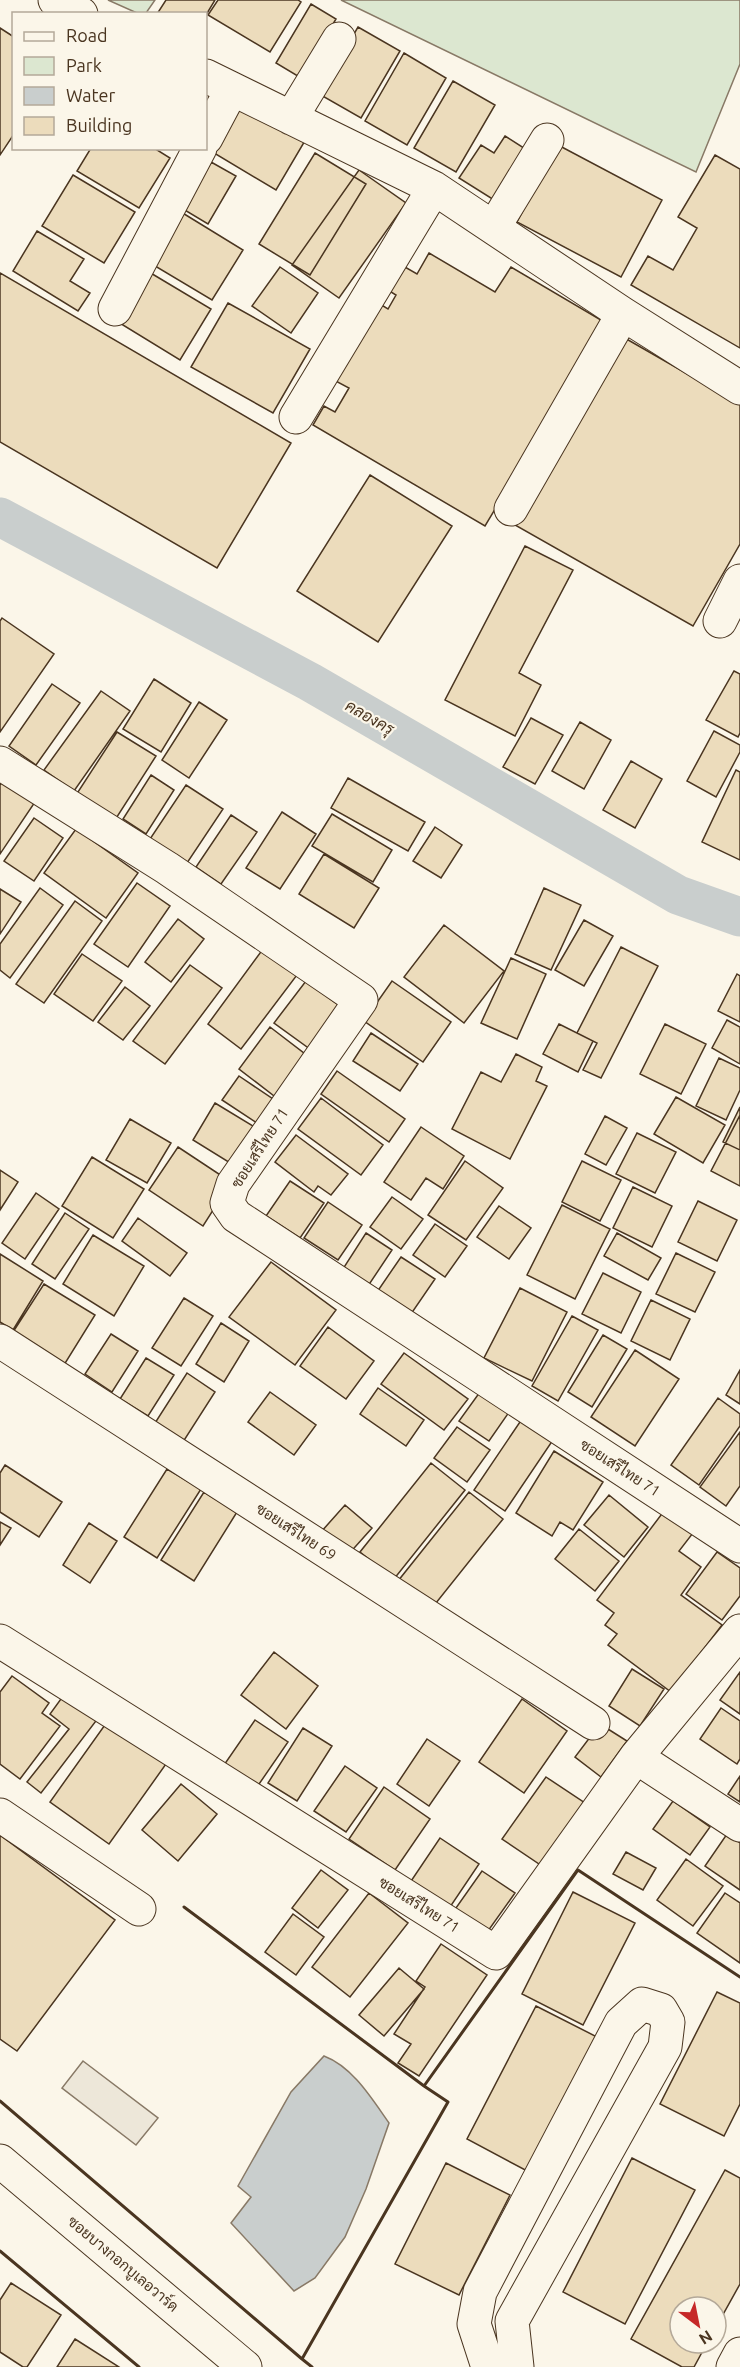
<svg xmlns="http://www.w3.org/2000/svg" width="740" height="2367" font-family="Ubuntu,Sarabun,sans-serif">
<rect width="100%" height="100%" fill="#fbf6e9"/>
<path fill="#dce7d0" stroke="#887966" stroke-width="1.5" d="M108 0H155L146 13H137Z
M341 0H740V64L696 172Z"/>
<path fill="#ede7d9" stroke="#887966" stroke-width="1.5" d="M83 2061 158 2118 136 2145 62 2088Z"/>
<path fill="#c9cecd" stroke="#887966" stroke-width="1.5" d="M324 2056C353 2067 372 2099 389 2123L366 2189 345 2237 315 2278 294 2291 231 2223 251 2197 238 2186 291 2092Z"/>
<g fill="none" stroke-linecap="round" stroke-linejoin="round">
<path stroke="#c9cecd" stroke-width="39" d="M0 517 310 682 678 895 740 917"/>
</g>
<path fill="#ecdcbc" stroke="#4a3520" stroke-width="1.5" d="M166 0H215L206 15 157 14Z
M218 0H298L301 2 270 52 208 15Z
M311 4 336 19 301 78 276 63Z
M358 27 400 51 361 118 319 94Z
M0 28 14 37V134L0 155Z
M404 53 446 78 407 145 365 121Z
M453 81 495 105 456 172 414 148Z
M244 102 306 139 276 190 214 153Z
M505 136 527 150 494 200 459 178 481 145 494 153Z
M558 145 662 200 621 277 517 222Z
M91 148H154L170 158 139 208 77 171Z
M315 153 366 184 310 275 259 244Z
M715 155 740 169V348L631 285 648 256 673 270 697 228 678 217Z
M211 162 236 176 208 224 183 209Z
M359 170 406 203 339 298 292 265Z
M73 175 135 212 104 263 42 226Z
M181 212 243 250 212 300 150 263Z
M37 231 84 259 70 281 90 293 78 311 13 271Z
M429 253 495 292 511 267 606 323 485 526 313 425 324 406 335 412 349 388 330 378 375 301 388 309 396 295 383 287 398 263 417 274Z
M280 267 318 293 291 333 252 306Z
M149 272 211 309 180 360 118 322Z
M0 273 291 443 217 568 0 442Z
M228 303 310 349 273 413 191 367Z
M623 337 740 404V544L693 626 515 525Z
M370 475 452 526 378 642 297 591Z
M525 546 573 570 519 673 541 685 515 736 445 700Z
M2 618 54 654 0 732V621Z
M734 671 740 674V733L738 737 706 720Z
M154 679 191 703 161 752 123 729Z
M52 684 80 703 36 765 9 746Z
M101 691 130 711 74 791 44 770Z
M199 702 227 720 189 778 162 760Z
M531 718 563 735 535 784 503 767Z
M580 722 611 740 584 789 552 771Z
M714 731 740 745V752L716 797 687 781Z
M117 732 156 756 115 820 76 795Z
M631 761 662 779 635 828 603 810Z
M736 770 740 772V860L702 842Z
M151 775 174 790 146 834 123 819Z
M348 778 425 822 408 851 331 808Z
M3 781 35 802 0 854V785Z
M186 785 223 809 185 866 148 842Z
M282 812 316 834 280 889 246 868Z
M332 814 392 850 373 882 312 846Z
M231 815 257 832 221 884 196 867Z
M34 818 63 838 34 881 4 861Z
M435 827 462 845 441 878 413 861Z
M76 829 138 873 106 918 44 873Z
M324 854 379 888 354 928 299 894Z
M137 883 170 906 128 967 94 944Z
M40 888 63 905 10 978 0 970V944Z
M544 888 581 905 551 970 515 954Z
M0 889 21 902 0 934Z
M75 901 102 921 44 1003 16 984Z
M178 919 204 939 171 982 145 962Z
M584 920 613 936 584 986 555 970Z
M444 925 504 971 464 1023 404 977Z
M621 947 658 966 601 1078 583 1070 597 1043 577 1033Z
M263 949 297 975 241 1049 208 1024Z
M82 954 122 981 93 1021 54 994Z
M511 958 546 974 517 1039 481 1023Z
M190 965 222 988 165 1064 133 1041Z
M737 974 740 976V1022L718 1011Z
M306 981 345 1010 314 1052 274 1023Z
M392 981 451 1022 423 1062 364 1021Z
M125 987 150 1006 123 1040 98 1022Z
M727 1020 740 1027V1064L712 1048Z
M559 1024 593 1041 578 1072 543 1054Z
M665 1024 706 1044 681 1094 640 1074Z
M270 1027 309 1057 278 1099 239 1069Z
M371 1033 418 1064 400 1091 353 1061Z
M516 1054 542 1067 536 1081 547 1086 510 1159 452 1129 481 1072 501 1082Z
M719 1058 740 1068V1090L726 1120 696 1106Z
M337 1071 405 1119 389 1142 321 1094Z
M239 1076 276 1101 260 1125 222 1100Z
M676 1097 725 1125 703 1163 654 1134Z
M321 1098 383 1145 361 1175 298 1129Z
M215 1103 258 1129 235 1166 193 1140Z
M740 1107V1150L723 1142Z
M740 1115V1186L711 1171Z
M605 1116 627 1128 606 1165 585 1154Z
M130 1119 171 1143 147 1183 106 1160Z
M421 1127 464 1156 443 1189 426 1178 411 1200 384 1182Z
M637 1133 676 1152 655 1193 616 1174Z
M296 1135 348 1174 331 1195 318 1186 314 1192 275 1162Z
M178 1147 231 1182 203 1226 149 1190Z
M92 1157 144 1189 113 1238 62 1206Z
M465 1161 503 1188 466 1240 428 1215Z
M582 1161 621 1180 600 1221 562 1202Z
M0 1170 18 1182 0 1210Z
M290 1181 324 1203 300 1238 266 1216Z
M633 1187 672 1206 652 1247 613 1228Z
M36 1193 59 1209 25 1259 2 1243Z
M392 1197 423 1219 401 1249 370 1227Z
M698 1201 737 1220 717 1261 678 1242Z
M328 1202 362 1225 338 1260 304 1238Z
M562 1205 610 1229 575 1299 527 1275Z
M499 1206 531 1228 509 1259 477 1237Z
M65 1213 89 1229 55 1279 32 1264Z
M138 1218 187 1253 170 1276 122 1241Z
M435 1224 467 1246 445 1277 413 1255Z
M366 1233 392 1250 366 1289 341 1272Z
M617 1233 661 1258 648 1280 604 1256Z
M93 1235 144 1266 114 1316 63 1284Z
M676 1253 715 1272 695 1312 656 1294Z
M0 1254 43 1281 13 1330 0 1322Z
M401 1257 435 1279 411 1314 377 1292Z
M271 1262 336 1310 295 1365 229 1317Z
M603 1273 641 1292 621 1333 582 1314Z
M44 1284 95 1315 64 1365 13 1332Z
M520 1288 567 1312 532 1381 484 1358Z
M184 1298 213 1316 181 1366 152 1348Z
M651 1300 690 1319 670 1360 631 1341Z
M572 1316 598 1330 558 1401 532 1386Z
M221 1323 249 1341 224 1382 196 1364Z
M328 1327 374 1361 346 1399 300 1366Z
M111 1334 138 1351 112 1392 85 1374Z
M603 1335 627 1349 592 1407 568 1392Z
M635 1350 679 1379 635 1446 591 1417Z
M404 1353 468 1399 444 1430 381 1384Z
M146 1358 174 1375 148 1416 120 1399Z
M740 1370V1404L726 1395Z
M187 1373 215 1392 183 1442 155 1423Z
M485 1385 514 1405 489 1441 459 1421Z
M378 1388 424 1420 406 1446 360 1414Z
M270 1392 316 1425 294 1455 248 1422Z
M718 1398 740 1414V1426L699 1485 671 1465Z
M524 1416 555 1437 505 1511 474 1490Z
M457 1427 490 1450 467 1482 434 1458Z
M740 1432V1486L726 1506 700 1487Z
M554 1451 603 1482 573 1530 560 1522 552 1536 516 1513Z
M431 1463 465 1490 394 1579 360 1552Z
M5 1465 62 1502 39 1537 0 1512V1473Z
M167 1469 201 1489 157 1558 124 1537Z
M204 1492 237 1512 194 1581 161 1560Z
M469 1492 503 1519 432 1608 398 1581Z
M609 1495 648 1527 624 1557 584 1525Z
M345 1505 372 1528 347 1556 321 1532Z
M664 1511 693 1533 679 1551 701 1567 681 1595 722 1625 671 1692 608 1645 617 1634 605 1625 614 1613 597 1600Z
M0 1522 11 1528 0 1545Z
M89 1523 117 1541 90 1583 63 1565Z
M579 1529 619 1561 595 1591 555 1559Z
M717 1552 740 1568V1596L722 1620 686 1594Z
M274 1652 318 1686 286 1729 241 1695Z
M632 1669 664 1689 640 1726 609 1706Z
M740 1672V1714L720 1700Z
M12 1676 49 1703 42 1713 60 1726 20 1779 0 1764V1692Z
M66 1692 99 1717 41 1793 27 1782 69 1729 50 1714Z
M522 1699 567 1731 524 1793 479 1762Z
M721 1708 740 1721V1759L737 1764 700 1739Z
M255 1720 288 1742 257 1787 224 1765Z
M107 1722 166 1764 109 1844 50 1802Z
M600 1724 627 1741 601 1777 575 1757Z
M303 1728 332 1746 297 1801 268 1783Z
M427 1739 460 1761 429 1806 397 1784Z
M345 1766 377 1788 346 1832 314 1811Z
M740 1776V1802L728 1794Z
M546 1777 591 1807 548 1870 502 1839Z
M181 1784 217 1814 178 1861 142 1830Z
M384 1787 430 1819 395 1870 349 1839Z
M673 1801 710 1827 690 1855 653 1829Z
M727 1834 740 1843V1890L705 1866Z
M0 1835 115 1920 17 2051 0 2039Z
M440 1838 479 1864 444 1916 405 1890Z
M626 1852 656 1868 643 1890 613 1874Z
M686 1859 723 1886 693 1926 657 1900Z
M321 1870 348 1890 318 1928 292 1908Z
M482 1871 515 1893 483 1938 451 1915Z
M573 1892 635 1923 583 2025 522 1994Z
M369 1893 408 1923 350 1997 312 1967Z
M725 1893 740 1903V1963L697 1933Z
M293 1914 324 1937 296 1975 265 1952Z
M441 1944 487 1975 419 2076 398 2063 411 2044 394 2034 425 1987 416 1981Z
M399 1968 424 1989 384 2036 359 2015Z
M717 1992 740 2003V2104L724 2136 660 2104Z
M536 2006 599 2038 529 2172 467 2139Z
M632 2158 695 2190 625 2324 563 2292Z
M446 2163 510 2195 459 2295 395 2264Z
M725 2170 740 2178V2284L716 2327V2307H680V2343H707L694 2367H682L631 2339Z
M11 2283 61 2315 27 2367H23L0 2352V2300Z
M75 2339 119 2367H57Z"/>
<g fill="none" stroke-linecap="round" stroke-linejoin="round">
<g stroke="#4a3520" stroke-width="35">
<path id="minor" d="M55 0 81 14
M206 76 434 188 623 314 740 388
M291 118 339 39
M206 138 232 89
M494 227 547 140
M115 309 200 148
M296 417 434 188
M511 509 623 314
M720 621 740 581
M0 763 167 868 361 1000 233 1184 227 1203 236 1216 740 1546
M0 1341 593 1723
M0 1641 496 1953 636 1757 740 1631
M636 1757 740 1825
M0 1815 139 1909
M0 2161 245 2367
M488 2367 474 2324 480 2292 621 2023 642 2004 661 2010 668 2022 665 2047 512 2321 517 2367
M733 2367 740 2354"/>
</g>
<use href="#minor" stroke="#fbf6e9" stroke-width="33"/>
<path stroke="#4a3520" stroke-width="3" d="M184 1907 424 2086 578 1870 740 1977
M0 2101 302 2359
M0 2251 139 2367
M312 2367 302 2359 448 2102 424 2086"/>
</g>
<g text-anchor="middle" stroke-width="4.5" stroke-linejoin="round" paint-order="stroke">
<g font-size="15" fill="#4a3520" stroke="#fbf6e9">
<text transform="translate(260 1148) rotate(-57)" y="5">ซอยเสรีไทย 71</text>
<text transform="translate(620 1468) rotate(33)" y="5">ซอยเสรีไทย 71</text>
<text transform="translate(296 1532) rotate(33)" y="5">ซอยเสรีไทย 69</text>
<text transform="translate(419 1905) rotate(32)" y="5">ซอยเสรีไทย 71</text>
<text transform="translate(123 2264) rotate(40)" y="5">ซอยบางกอกบูเลอวาร์ด</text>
</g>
<g font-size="16" font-style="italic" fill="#4a3520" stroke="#fbf6e9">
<text transform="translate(370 717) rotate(30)" y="6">คลองครุ</text>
</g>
</g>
<rect x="12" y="12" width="195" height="138" fill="#fbf6e9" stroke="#b4a999" stroke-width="1.5"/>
<rect x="24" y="32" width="30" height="9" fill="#fbf6e9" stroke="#b4a999" stroke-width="1.5"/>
<text x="66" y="42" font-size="18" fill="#4a3520">Road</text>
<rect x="24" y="57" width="30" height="18" fill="#dce7d0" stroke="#b4a999" stroke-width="1.5"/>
<text x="66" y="72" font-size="18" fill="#4a3520">Park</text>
<rect x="24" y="87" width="30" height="18" fill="#c9cecd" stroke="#b4a999" stroke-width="1.5"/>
<text x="66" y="102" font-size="18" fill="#4a3520">Water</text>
<rect x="24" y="117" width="30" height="18" fill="#ecdcbc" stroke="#b4a999" stroke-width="1.5"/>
<text x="66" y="132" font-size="18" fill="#4a3520">Building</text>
<g transform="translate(698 2325) rotate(148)"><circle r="28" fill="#fbf6e9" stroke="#b4a999" stroke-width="1.5"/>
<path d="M0-4.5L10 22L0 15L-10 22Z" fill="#c62828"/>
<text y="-9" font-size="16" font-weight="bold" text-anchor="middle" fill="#4a3520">N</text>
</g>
</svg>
